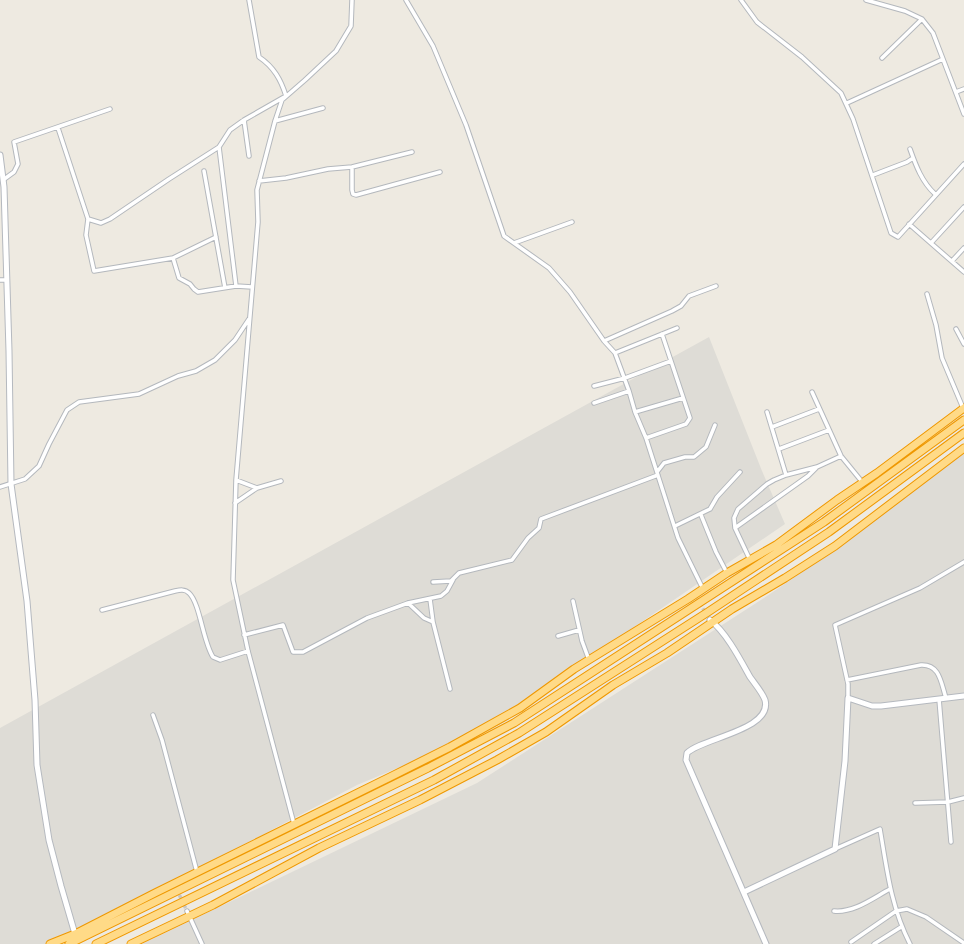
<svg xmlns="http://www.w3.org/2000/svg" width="964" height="944" font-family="Raleway,sans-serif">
<rect width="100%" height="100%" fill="#eeeae1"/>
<path fill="#dedcd6" d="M709 337 762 471 785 524 532 697 464 737 429 755 357 785 105 918 51 944H0V728Z
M964 453V944H142L477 783 764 598 805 570Z"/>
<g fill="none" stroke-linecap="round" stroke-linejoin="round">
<path stroke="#c9c7c2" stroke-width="3.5" stroke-dasharray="3.5 2" stroke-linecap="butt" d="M697 599 710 620
M177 890 187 911"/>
<g stroke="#b4b8bd" stroke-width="5.5">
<path id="street" d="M406 0 433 46 466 125 504 236 549 268 570 292 604 341 615 353 629 391 635 412 646 438 678 538 703 589
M741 0 757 22 802 57 841 93 853 119 891 233 898 237 964 164
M866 0 905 11 922 19 933 33 964 114
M882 58 922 19
M956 92 964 89
M847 103 943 59
M244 120 249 156
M275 121 323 108
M58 128 88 219 86 235 94 271 173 258 216 237
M910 149C916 166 922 182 935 194
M352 167V190L353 194 356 195 440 172
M204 171 225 288
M873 175 907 162 913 158
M3 180 14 172 18 164 14 142 110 109
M259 181 286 178 328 169 352 167 412 152
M88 219 101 223 110 219 169 179 219 147
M909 224 964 272
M514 243 572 222
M931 243 964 207
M173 258 179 278 190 284 194 289 198 292 236 286 252 287
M952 261 964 248
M0 280H6
M236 286 219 147 230 130 244 120 286 96C281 80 274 67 259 57L249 0
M927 294 936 325 942 358 963 408
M956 329 964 344
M604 341 672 311 681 306 689 296 716 286
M615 353 677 328
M594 386 625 378 671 361
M812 392 841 456 863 483
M594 403 629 391
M635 412 683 398
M767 412 786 475
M772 427 819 409
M646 438 686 424 690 418 662 334
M779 449 829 430
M657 472 664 463 685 457H694L706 447 715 425
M236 480 257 488
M0 487 25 479 39 466 49 444 67 410 79 402 139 394 178 376 196 371 215 360 235 340 249 319
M235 503 257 488 281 481
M701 515 716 552 727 573
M675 526 710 509 717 497 740 472
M735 528 808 476 816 468
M750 560 735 528 734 518 738 509 767 484 774 480 786 475 817 467 841 456
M433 582 451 581 459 573 512 560 528 538 539 528 541 519 658 475
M430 599 433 622 450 689
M573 601 582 641 589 660
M408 603 424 618 433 622
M102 610 175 591C180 590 185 589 189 593 200 603 203 642 213 657L220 660 248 651
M244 635 283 625 293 652H303L367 618 408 603 441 596 447 591 453 580
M558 636 579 630
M847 680 921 665C940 664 941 683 946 698
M848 698V684L835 625 920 588 964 562
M939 699 951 842
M153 715 162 740 197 872
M915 803 948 802 964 798
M294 824 248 651 233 580 236 480 258 222 257 190 275 121 282 100 305 80 336 51 351 26 352 0
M835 849 880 829C887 870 891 907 910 944
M187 911 202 944
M834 911C854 913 873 898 890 889
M851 942 896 911 907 909 926 917 964 943
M874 944 901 927"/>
</g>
<g stroke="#b5b9bf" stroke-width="7">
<path id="secondary" d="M0 155 4 187 9 351 11 484 27 601 35 700 37 765 49 840 61 886 75 934
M710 620C726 632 740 659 750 677 755 684 762 692 765 700 773 730 702 738 687 753L686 760 766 944
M744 892 835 849 845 761 848 698 872 706H881L964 696"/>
</g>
<g stroke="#ef9800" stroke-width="9">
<path id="highway" d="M50 944 75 934 155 893 390 777 450 747 520 708 574 669 688 599 727 573 776 545 837 500 877 473 964 408
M69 944 428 768 514 723 824 522 964 420
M96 944 434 780 519 733 708 612 829 532 964 433
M131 944 213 905 319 848 420 800 497 760 546 732 613 685 667 653 732 609 785 578 835 546 964 448"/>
</g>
<use href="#street" stroke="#fff" stroke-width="3.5"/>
<use href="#secondary" stroke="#fff" stroke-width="5"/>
<use href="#highway" stroke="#ffda87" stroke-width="7"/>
</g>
</svg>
